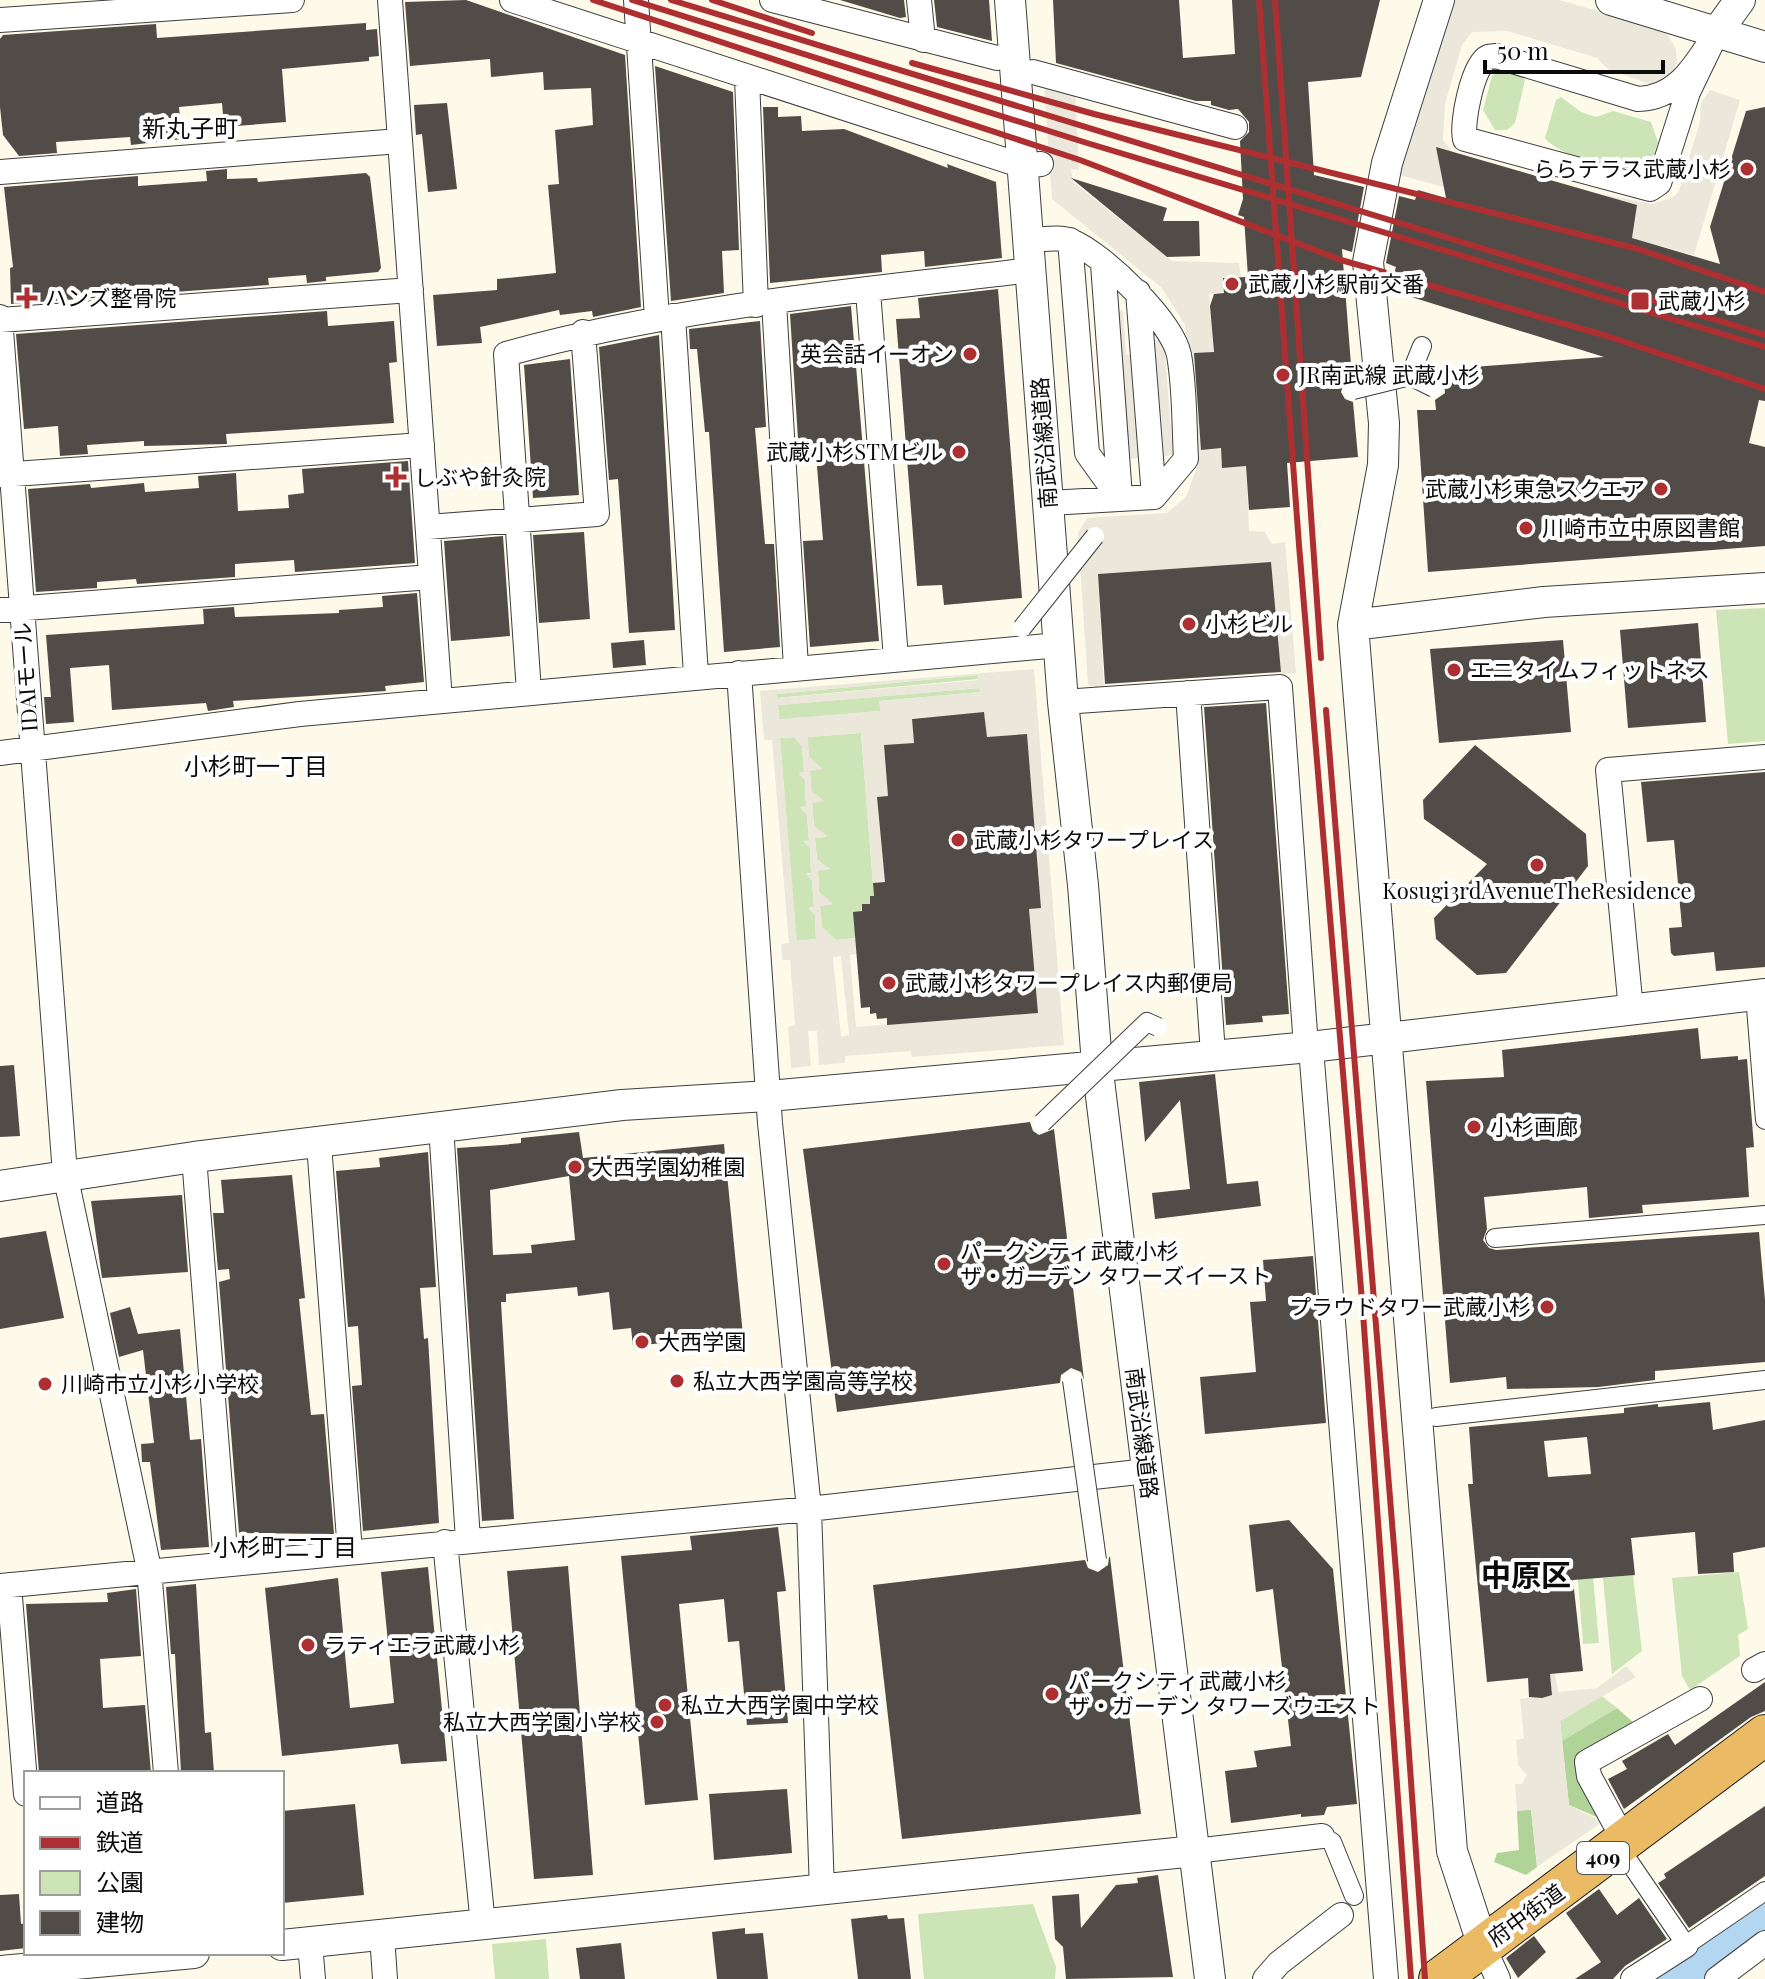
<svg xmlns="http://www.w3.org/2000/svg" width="1765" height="1979" font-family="'Playfair Display','Noto Sans JP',serif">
<rect width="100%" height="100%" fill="#fdfaea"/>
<path fill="#cde4b7" d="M1500 70 1517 71 1525 80 1515 123 1507 130H1495L1483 110 1492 76Z
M1561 97 1581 112 1596 117 1613 111 1651 122 1658 142 1653 157C1648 160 1642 165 1636 167 1617 173 1556 154 1545 138L1556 100Z
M1765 608V741L1728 744 1716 610Z
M978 675V679L777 698V694Z
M980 688V692L880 701V711L779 720 778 705Z
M861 733 874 896 870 897V904L862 905 855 938 836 940 822 927 820 906 832 904 819 892 818 870 828 869 817 860 815 838 826 837 814 826 812 802 823 801 811 792 810 770 821 769 809 757 807 737Z
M794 737 802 746 804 772 799 773 805 780 806 806 801 808 807 814 809 841H804L810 848 811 873H807L812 881 814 907 809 908 815 915 816 939 796 941 780 738Z
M1592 1566 1599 1643 1583 1644 1577 1568Z
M1739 1572 1748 1629 1738 1635 1740 1656 1690 1690 1682 1676 1672 1578Z
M1633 1575 1642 1651 1612 1674 1603 1578Z
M1602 1696 1617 1708 1562 1741 1560 1721Z
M1033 1904 1056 1967 1055 1979H924L918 1914Z
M546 1939 549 1979H495L492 1944Z"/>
<path fill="#b0d398" d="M1617 1708 1634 1723 1577 1755 1581 1781 1599 1818 1569 1805 1562 1741Z
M1531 1809 1537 1867 1526 1875 1494 1862 1497 1853 1519 1850 1517 1811Z"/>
<path fill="#ebe8db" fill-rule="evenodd" d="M1455 0H1559L1656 28 1668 35 1676 49 1677 61 1673 72 1659 84H1649L1608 69 1597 58 1507 31 1472 32 1462 45 1445 104 1443 140 1454 154 1601 194 1652 204 1672 198 1679 191 1700 122 1701 103 1710 90 1740 100 1694 255 1396 174Z
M1044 86 1075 88 1079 170 1071 169 1073 182 1172 261 1239 263 1241 277 1223 278 1224 292 1209 294 1222 467 1246 466 1249 531 1265 532 1272 544 1285 542 1296 673 1281 674 1270 562 1098 574 1104 689 1088 685 1078 533 1087 518 1167 513 1186 497 1197 467 1185 325 1162 288 1052 199Z
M1123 310 1126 355H1131L1139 458 1127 459 1117 311Z
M1154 340H1159L1165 354 1173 455 1164 456Z
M1034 669 1064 1045 912 1057 911 1051 845 1056V1063L819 1065 817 1031H808L811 1066 791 1068 788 1027 795 1025 790 960H782L781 944 789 943 772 740H764L760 691ZM977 675 978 680 777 698V694ZM979 688 980 692 879 701 880 711 779 719 778 705ZM984 713 987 737 1027 734 1041 907 1029 909 1037 1012 856 1027 850 955 856 954 855 938 836 940 822 927 820 906 833 904 819 892 818 871 830 869 817 859 815 838 828 836 814 826 812 803 825 801 812 792 810 771 823 769 809 757 808 737 861 733 873 883 885 882 877 798 888 796 884 746 914 743 912 718ZM794 737 802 746 804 772 798 773 805 780 806 806 800 807 807 815 809 840 803 841 810 848 811 873 806 874 812 881 814 907 808 908 815 915 816 939 797 941 780 738ZM841 956 849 1035 841 1037 833 957Z
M1626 1666 1636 1677 1560 1721 1569 1805 1602 1822 1537 1867 1531 1810 1517 1811 1515 1784H1522L1527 1775 1518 1765 1516 1740 1524 1738 1520 1699 1552 1695 1550 1674 1555 1673 1558 1692 1597 1688Z"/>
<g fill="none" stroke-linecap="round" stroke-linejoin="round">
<path stroke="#b3d7f0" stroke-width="42" d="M1668 1979 1765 1908"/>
</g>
<path fill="#524c48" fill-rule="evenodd" d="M466 0 625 55 641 307 593 317 592 311 560 315 559 310 480 327 482 343 437 346 433 295 497 290V279L556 273 548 185 559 184 555 130 593 125 591 88 544 90 543 72 491 77 490 59 410 66 405 2Z
M840 0H904L906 17 900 18Z
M934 0H989L992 41 937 27Z
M1053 0H1179L1183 58 1235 54 1232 0H1380L1361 77 1308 82 1314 175 1364 187 1352 252 1342 249 1352 378 1344 382 1341 392 1345 399 1353 402 1358 457 1287 463 1290 507 1249 510 1246 466 1222 468 1221 448 1201 450 1194 353 1214 352 1210 306 1214 294 1224 293 1223 278 1248 277 1244 217 1238 215 1243 199 1240 141 1249 132V122L1238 109 1229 110 1211 105V101H1196L1056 63Z
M366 23V30L377 29 379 56 369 57V61L282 69 286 122 224 127 222 103 179 107 182 139 131 145 130 137 56 142 57 153 19 156 3 135 0 107V39L3 35 156 24 157 38Z
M655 66 733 92 739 250 722 251 724 293 671 301Z
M447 103 457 189 428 192 422 134 416 135 414 105Z
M763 107H778V117L801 116 802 131 844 129 948 168 947 164 996 182 1002 258 925 267 924 251 881 255 882 272 770 283Z
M1765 107V401L1759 400 1749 443 1765 447V546L1428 572 1417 410H1436L1435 400 1445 393 1444 382 1433 370 1604 357 1389 290 1396 267 1386 263 1399 196 1415 200 1418 190 1446 198 1436 147 1637 205 1632 238 1720 264 1710 227 1746 111Z
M227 169V179L257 178 258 182 366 173 370 177 381 268 378 272 326 277V281L307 283 306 275 268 278 269 285 11 304 10 268 13 267 4 187 138 176V186L207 181 206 171Z
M1071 178 1167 208 1163 221H1199L1200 256 1167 257Z
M998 289 1022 598 944 605 942 585 917 586 896 319 920 318 918 298Z
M851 306 879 641 810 647 803 541 823 540 816 454 799 455 790 314Z
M327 311 328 326 394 321 397 362 389 363 394 423 226 434 227 444 144 446V441L87 445 88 454 60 456 58 426 24 429 16 334Z
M760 321 766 427 755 428 765 544H774L780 647 724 652 709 432H705L697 349H690L689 329Z
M659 335 675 630 629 633 618 479 609 480 599 347Z
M570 359 579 495 533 498 524 365Z
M408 461 415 563 295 572 294 560 235 564V577L137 584 136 579 97 582V588L36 592 28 489 90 484 91 488 144 483 145 492 199 488 198 476 236 473 238 511 289 508 288 495 304 493 302 469Z
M584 532 590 619 539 623 533 535Z
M503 536 510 636 451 641 444 541Z
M1271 562 1281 672 1105 684 1098 574Z
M417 593 424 682 385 686 386 691 233 701 234 707 208 711 206 703 112 710 109 665 70 668 74 722 46 724 44 697H51L46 635 204 624 203 609 234 607 235 617 339 613V610L383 607 382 596Z
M1698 623 1706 722 1628 728 1620 630Z
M644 640 646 665 613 668 611 643Z
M1563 640 1571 732 1439 743 1430 649Z
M1266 703 1289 1014 1262 1016 1263 1022 1226 1025 1204 707Z
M984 712 987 737 1027 734 1041 908 1029 909 1038 1013 887 1025V1018L877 1019 876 1013 870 1014V1007L861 1008 853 912 862 911V904H870V896H874L873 883 885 882 877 797 888 796 884 745 914 743 912 719Z
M1475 745 1586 834 1588 866 1506 973 1477 975 1436 939 1434 918 1487 864 1424 819 1423 800Z
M1765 772V967L1716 971 1714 952 1674 956 1671 953 1669 928 1682 927 1674 840 1647 842 1641 782Z
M1698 1028 1701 1059 1738 1056V1060L1747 1059 1754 1147 1746 1148 1749 1197 1642 1205 1643 1213 1589 1218 1587 1187 1484 1197 1487 1229 1483 1240 1489 1248 1496 1250 1759 1232 1765 1300V1362L1655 1371V1380L1598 1387 1507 1389 1506 1377 1450 1383 1426 1081 1504 1077 1502 1050Z
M14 1065 20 1136 0 1137V1066Z
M1215 1074 1227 1184 1258 1181 1261 1206 1155 1219 1152 1193 1190 1189 1180 1100 1145 1142 1139 1082Z
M1030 1122 1033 1131 1039 1135 1054 1129 1084 1380 1081 1372 1071 1368 1061 1375 1060 1383 837 1412 803 1149Z
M579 1132 583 1158 724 1144 743 1335 633 1346 631 1328 613 1330 609 1292 578 1296 577 1287 506 1294V1302H501L514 1519 482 1521 457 1148 502 1145 521 1143V1138ZM569 1176 575 1240 531 1245 532 1253 493 1255 490 1190Z
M428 1152 436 1287 420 1288 424 1339 428 1338 439 1523 363 1531 352 1386 362 1385 358 1326 348 1327 336 1171 380 1167 379 1158Z
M292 1175 305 1298 299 1299 311 1415 324 1414 334 1534 239 1533 219 1282 230 1279 229 1269 218 1270 213 1213H224L221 1180Z
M182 1195 188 1272 102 1278 91 1201Z
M46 1231 64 1318 0 1329V1238Z
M1313 1256 1326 1423 1205 1434 1200 1377 1256 1372 1250 1302 1266 1301 1263 1260Z
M130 1307 138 1334 180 1329 190 1440 201 1439 209 1547 161 1550 150 1462H142L141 1444 154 1443 143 1350 119 1357 110 1313Z
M1710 1402 1713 1430 1765 1420V1547L1733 1553 1734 1572 1698 1574 1695 1532 1631 1538 1635 1575 1573 1580 1583 1671 1550 1674 1552 1695 1542 1698 1529 1697 1528 1678 1487 1682 1468 1484H1473L1469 1427 1624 1413V1408L1658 1404V1407ZM1587 1437 1591 1474 1548 1477 1544 1441Z
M1289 1520 1333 1569 1357 1804 1327 1807 1324 1815 1301 1817V1814L1231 1823 1225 1771 1257 1767 1254 1751 1291 1746 1273 1589 1256 1592 1249 1525Z
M778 1527 786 1591 777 1592 788 1723 747 1725 739 1641 728 1642 724 1599 679 1604 698 1800 645 1805 621 1556 692 1550 690 1536Z
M1109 1557H1110L1141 1814 902 1839 873 1585 1085 1560 1088 1568 1098 1572 1108 1565Z
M568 1566 593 1875 534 1879 507 1571Z
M428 1567 447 1761 401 1764 398 1744 282 1756 265 1588 338 1578 350 1708 394 1703 381 1572Z
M196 1584 205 1733 211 1732 214 1773H181L175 1654H171L166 1587Z
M136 1589 141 1656 100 1659 103 1708 145 1705 151 1773H39L26 1604 108 1602 107 1593Z
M1765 1682V1711L1751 1717 1624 1809 1608 1779 1627 1769 1622 1761 1668 1734 1675 1745Z
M787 1789 792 1853 714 1860 709 1794Z
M355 1804 364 1895 282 1903V1811Z
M1765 1806V1876L1689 1928 1658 1883 1666 1878 1664 1874Z
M1158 1875 1173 1977 1066 1979 1063 1947 1055 1939 1052 1896 1079 1894 1081 1928 1116 1885 1138 1883 1137 1878Z
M1599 1889 1617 1915 1639 1898 1667 1939 1625 1966 1613 1979H1575L1601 1962 1566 1913Z
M19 1894 21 1924 26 1923V1948L0 1951V1895Z
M887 1915 888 1919 904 1918 911 1979H858L851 1919Z
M745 1928V1934L763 1933 768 1979H717L712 1932Z
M1534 1936 1546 1952 1518 1978 1506 1958Z
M621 1943 625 1979H580L576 1948Z"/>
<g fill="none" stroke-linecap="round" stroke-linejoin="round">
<g stroke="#3e3e3e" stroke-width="20">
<path id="pedestrian" d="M1410 376 1422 346
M1755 995 1765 1120
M1495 1238 1765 1215
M1436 1417 1765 1380
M1322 1836 1332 1842 1354 1896
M1619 1847 1686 1945 1765 1891"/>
</g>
<g stroke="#3e3e3e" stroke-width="26">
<path id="minor" d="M390 0 440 701
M512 0 1023 166 1041 164
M636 0 657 318
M772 0 997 58 1014 55
M919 0 923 40
M0 20 292 0
M1717 32 1688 92 1659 183 1650 189 1465 139C1461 123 1473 64 1488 57L1496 56 1638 99C1679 98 1696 63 1717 32Z
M1033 72 1235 127
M747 78 756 305
M0 172 400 141
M1029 240C1041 240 1060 236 1071 241 1103 254 1172 321 1179 355 1185 388 1184 425 1186 459L1154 497 1049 503
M1070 240 1087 453 1120 499
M1103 264 1120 497
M868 291 896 659
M1138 292 1154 497
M774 303 796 667
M673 316 696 675
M0 317 65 1174 149 1569 166 1773
M0 320 411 290
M0 475 422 445
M428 527 597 514 583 332
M0 610 431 577
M739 673 770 1123 809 1509 822 1891
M529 692 506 354C677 306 856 291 1031 270
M1188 693 1213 1054
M1063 702 1280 687 1305 1033 1312 1061 1386 1979
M0 753 300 714 1059 645
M1631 1010 1608 770 1765 757
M441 1126 468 1540
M319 1144 350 1552
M194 1157 226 1564
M445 1542 483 1925
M9 1585 26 1794
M0 1586 809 1509 1147 1471
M1754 1670 1765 1664
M1625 1842 1589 1776 1587 1762 1700 1699
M1195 1851 1322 1836
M382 1935 385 1979
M310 1943 313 1979
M1483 1946 1498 1979
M1265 1979 1279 1963 1341 1915
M1633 1979 1686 1945
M1717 1979 1765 1943"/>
</g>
<g stroke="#3e3e3e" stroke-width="32">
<path id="tertiary" d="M1010 0 1063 702 1083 885 1097 1064 1210 1979
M1439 0 1387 163 1368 262 1384 423 1383 465 1353 625 1452 1851 1483 1946
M1611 0 1765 47
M1717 32 1740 0
M1353 625 1544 602 1765 588
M0 1186 194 1157 622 1105 769 1096 1310 1047 1765 994
M282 1945 1195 1851
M0 1971 194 1953"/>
</g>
<g stroke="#1c1c1c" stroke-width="42">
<path id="trunk" d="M1439 1979 1765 1735"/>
</g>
<use href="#pedestrian" stroke="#fff" stroke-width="18"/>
<use href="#minor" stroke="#fff" stroke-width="24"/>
<use href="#tertiary" stroke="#fff" stroke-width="30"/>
<use href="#trunk" stroke="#eaba64" stroke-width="40"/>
<path stroke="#ae2f31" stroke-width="6" d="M593 0 1080 160 1341 260 1607 336 1765 389
M632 0 1087 143 1765 347
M671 0 1765 335
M712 0 812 33
M1259 0 1299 545 1363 1313 1411 1979
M1275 0 1321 658
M912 63 1094 114 1638 249 1765 292
M1326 710 1397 1584 1425 1979"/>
<g stroke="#3e3e3e" stroke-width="20" stroke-linecap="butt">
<path id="pedestrian-bridge" d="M1353 390 1410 376 1434 388
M1022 628 1095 536
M1042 1123 1147 1022 1158 1027
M1072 1380 1097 1560"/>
</g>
<use href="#pedestrian-bridge" stroke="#fff" stroke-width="18"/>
</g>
<g fill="#ae2f31" stroke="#fff" stroke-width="3">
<circle cx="1747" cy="169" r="8"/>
<circle cx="1232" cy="284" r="8"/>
<path d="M23 286h8v8h8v8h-8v8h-8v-8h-8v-8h8z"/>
<rect x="1630" y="291" width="20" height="20" rx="4"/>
<circle cx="970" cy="354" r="8"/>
<circle cx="1283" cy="375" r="8"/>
<circle cx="959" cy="452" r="8"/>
<path d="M392 465h8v8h8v8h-8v8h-8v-8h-8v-8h8z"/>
<circle cx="1661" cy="489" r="8"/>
<circle cx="1526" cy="528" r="8"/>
<circle cx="1189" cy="624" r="8"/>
<circle cx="1454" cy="670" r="8"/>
<circle cx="958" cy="840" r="8"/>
<circle cx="1537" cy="865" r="8"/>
<circle cx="889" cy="983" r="8"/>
<circle cx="1474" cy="1127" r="8"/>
<circle cx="575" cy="1167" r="8"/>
<circle cx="944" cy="1264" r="8"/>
<circle cx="1547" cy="1307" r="8"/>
<circle cx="642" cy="1342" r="8"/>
<circle cx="677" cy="1381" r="8"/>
<circle cx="45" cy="1384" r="8"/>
<circle cx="308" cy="1645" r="8"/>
<circle cx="1052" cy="1694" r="8"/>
<circle cx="665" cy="1705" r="8"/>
<circle cx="657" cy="1722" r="8"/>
</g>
<g text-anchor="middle" stroke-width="8" stroke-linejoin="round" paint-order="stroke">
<rect fill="#fff" stroke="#545454" stroke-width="2" x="1577" y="1842" width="52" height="32" rx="6"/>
<g font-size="20" font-weight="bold" fill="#0b0b0b">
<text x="1603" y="1865">409</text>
</g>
<g font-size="22" fill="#0b0b0b" stroke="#fff" text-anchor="start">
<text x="1731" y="177" text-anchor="end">ららテラス武蔵小杉</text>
<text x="1248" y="292">武蔵小杉駅前交番</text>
<text x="45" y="306">ハンズ整骨院</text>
<text x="1658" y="309">武蔵小杉</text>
<text x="954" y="362" text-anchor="end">英会話イーオン</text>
<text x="1299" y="383">JR南武線 武蔵小杉</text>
<text x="943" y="460" text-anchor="end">武蔵小杉STMビル</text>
<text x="414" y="485">しぶや針灸院</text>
<text x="1645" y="497" text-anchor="end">武蔵小杉東急スクエア</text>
<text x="1542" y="536">川崎市立中原図書館</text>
<text x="1205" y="632">小杉ビル</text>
<text x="1470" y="678">エニタイムフィットネス</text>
<text x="974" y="848">武蔵小杉タワープレイス</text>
<text x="1537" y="899" text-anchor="middle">Kosugi3rdAvenueTheResidence</text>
<text x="905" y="991">武蔵小杉タワープレイス内郵便局</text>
<text x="1490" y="1135">小杉画廊</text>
<text x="591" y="1175">大西学園幼稚園</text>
<text x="960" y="1259">パークシティ武蔵小杉<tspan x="960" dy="25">ザ・ガーデン タワーズイースト</tspan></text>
<text x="1531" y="1315" text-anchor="end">プラウドタワー武蔵小杉</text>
<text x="658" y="1350">大西学園</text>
<text x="693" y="1389">私立大西学園高等学校</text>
<text x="61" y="1392">川崎市立小杉小学校</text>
<text x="324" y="1653">ラティエラ武蔵小杉</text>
<text x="1068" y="1689">パークシティ武蔵小杉<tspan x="1068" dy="25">ザ・ガーデン タワーズウエスト</tspan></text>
<text x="681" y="1713">私立大西学園中学校</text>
<text x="641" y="1730" text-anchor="end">私立大西学園小学校</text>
</g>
<g font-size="22" fill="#0b0b0b" stroke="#fff">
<text transform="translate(1044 443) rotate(-94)" y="8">南武沿線道路</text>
<text transform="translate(26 677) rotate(-94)" y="8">IDAIモール</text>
<text transform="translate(1142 1433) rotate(83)" y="8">南武沿線道路</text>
<text transform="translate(1526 1915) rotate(-36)" y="8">府中街道</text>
</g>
<g font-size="24" fill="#0b0b0b" stroke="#fff">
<text x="190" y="137">新丸子町</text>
<text x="256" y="775">小杉町一丁目</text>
<text x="285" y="1556">小杉町二丁目</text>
</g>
<g font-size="30" font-weight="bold" fill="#0b0b0b" stroke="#fff">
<text x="1526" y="1586">中原区</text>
</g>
</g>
<rect x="24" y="1771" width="260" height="184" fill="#ffffff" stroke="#9d9d9d" stroke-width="2"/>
<rect x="40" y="1797" width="40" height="12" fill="#ffffff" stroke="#9d9d9d" stroke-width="2"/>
<text x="96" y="1811" font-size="24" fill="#0b0b0b">道路</text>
<rect x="40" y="1837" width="40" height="12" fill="#ae2f31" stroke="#9d9d9d" stroke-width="2"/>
<text x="96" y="1851" font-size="24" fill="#0b0b0b">鉄道</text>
<rect x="40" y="1871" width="40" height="24" fill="#cde4b7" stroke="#9d9d9d" stroke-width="2"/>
<text x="96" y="1891" font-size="24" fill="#0b0b0b">公園</text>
<rect x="40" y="1911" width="40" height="24" fill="#524c48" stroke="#9d9d9d" stroke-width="2"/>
<text x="96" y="1931" font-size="24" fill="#0b0b0b">建物</text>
<path d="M1485 60v12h178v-12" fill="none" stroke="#0b0b0b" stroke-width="4"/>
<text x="1497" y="60" font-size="24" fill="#0b0b0b" stroke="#ffffff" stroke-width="6" paint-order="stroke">50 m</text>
</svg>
